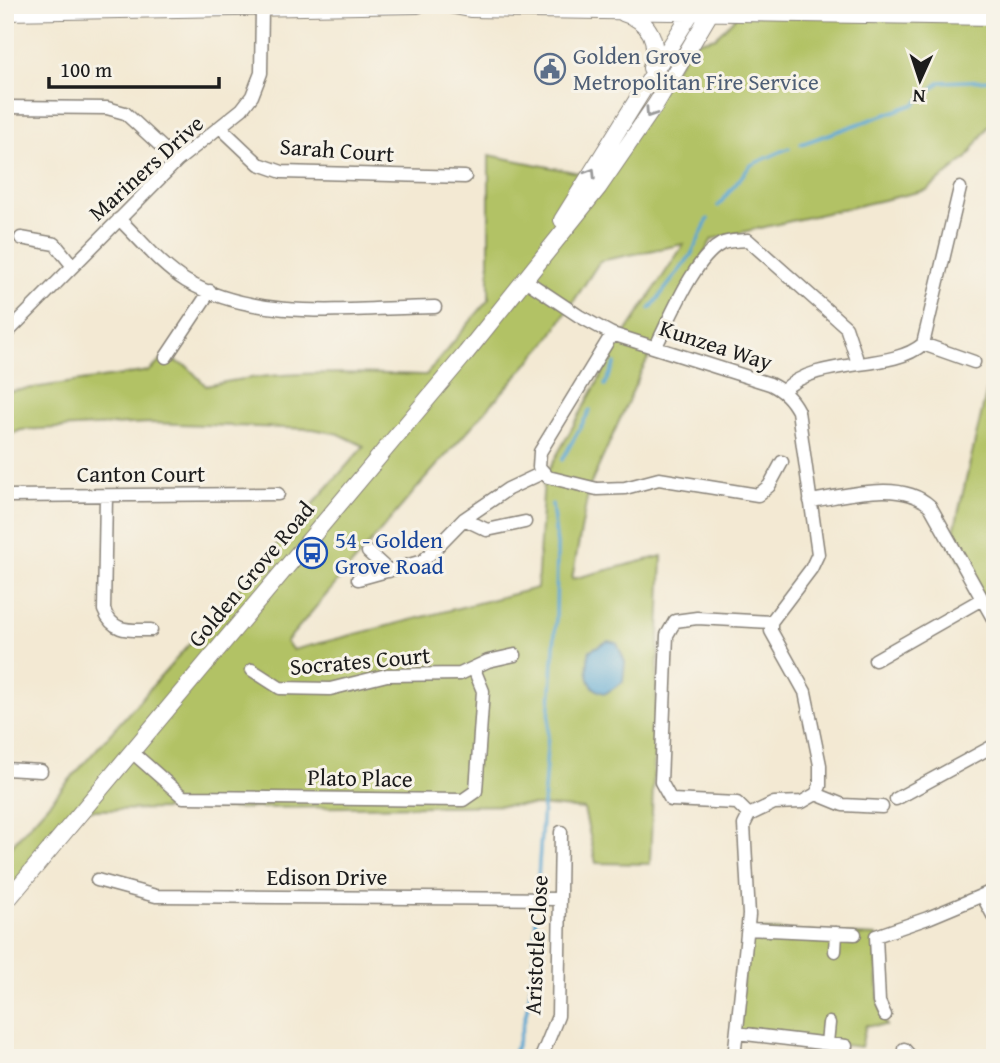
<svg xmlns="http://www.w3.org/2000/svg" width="1000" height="1063" font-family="'Gentium Book Plus',serif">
<rect width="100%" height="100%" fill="#f7f3e8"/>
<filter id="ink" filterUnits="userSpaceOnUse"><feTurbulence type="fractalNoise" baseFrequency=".0143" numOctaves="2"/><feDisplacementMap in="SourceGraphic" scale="14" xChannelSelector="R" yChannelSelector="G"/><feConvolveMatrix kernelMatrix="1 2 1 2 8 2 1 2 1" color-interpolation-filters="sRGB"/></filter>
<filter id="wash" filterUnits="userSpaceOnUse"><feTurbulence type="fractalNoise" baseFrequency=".00686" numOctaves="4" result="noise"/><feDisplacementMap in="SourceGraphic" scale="28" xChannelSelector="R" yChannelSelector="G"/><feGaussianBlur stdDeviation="1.57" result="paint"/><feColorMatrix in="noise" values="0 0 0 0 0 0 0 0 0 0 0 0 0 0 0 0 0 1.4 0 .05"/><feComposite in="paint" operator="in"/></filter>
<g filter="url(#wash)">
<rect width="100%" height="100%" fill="#f3e9d3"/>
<path fill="#b2c265" stroke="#676f40" stroke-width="2" fill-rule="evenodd" d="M739 13 995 17V124L989 125 967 158 927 190 712 239 642 370 589 488 572 579 662 556 650 864 596 863 584 809 536 805 84 810 5 903V853L364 446 339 434 313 429 150 423 21 430 5 437V392L149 371 166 357 188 367 206 386C276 369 353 373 426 375L489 299V155L589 175 537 261 694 42 716 37ZM684 244 623 337 544 478 537 588 293 650 286 642 424 480 547 342 600 261Z
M995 355V622L951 544Z
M748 929 876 936 879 1002 886 1026 866 1025 861 1047 737 1033Z"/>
<path fill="#58a6d1" stroke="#3a6176" stroke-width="2" d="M608 641 617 643 625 662 623 682 606 693C584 690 586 666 590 650Z"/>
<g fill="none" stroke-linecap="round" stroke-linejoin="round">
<path stroke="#58a6d1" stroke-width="3.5" d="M801 144 915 104 940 82 995 80
M718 206 751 165 789 148
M650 309 691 255 708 219
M605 385 615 363
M562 460 590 410
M538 878 556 618 557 545 552 504
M512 1058C531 1013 534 967 536 918"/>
</g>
</g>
<g filter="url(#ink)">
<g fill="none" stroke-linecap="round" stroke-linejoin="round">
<g stroke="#888278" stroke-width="15">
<path id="minor" d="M5 107 107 108 125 113 177 161
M221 128 259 164 282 172 465 177
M119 219C140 239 161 266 186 281 258 323 355 308 435 307
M21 238 55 244 72 265
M525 280 579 316 612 334 770 384C784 391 791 398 798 411L818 554 811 569 771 622
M612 334 540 452 539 467 548 477 597 489 625 488 659 479 758 495 769 486 782 462
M5 335 177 161 242 109 252 96 261 73 262 8
M923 344 974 362
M656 346C670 319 694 258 721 244 728 240 739 241 748 240L846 327 858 363
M166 357 210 291
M783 391C817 356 891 372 923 344L960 188
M5 496 278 494
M106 496 104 610C113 633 129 630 151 630
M810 501C846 496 901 479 930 506L995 622
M464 519 487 530 525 522
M368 552 389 571
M358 579 423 561 464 519 508 489 542 473
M697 618 771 622V631L805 692 820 765V786L816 794 802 802 774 803 749 815 737 803 671 800 661 782 667 635 675 621Z
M875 660 982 599
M252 670 280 688 330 689 387 675 460 674 488 661 515 655
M132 752 183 797 463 800 476 791 483 691 474 669
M5 769 41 771
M816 794 843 805 882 807
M896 799 995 745
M97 880 156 896 560 899
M983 897 995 919
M748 929 855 934
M835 951 836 933
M885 1015 879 1002 876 936 928 918 995 890
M737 1033 846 1046
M827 1043 829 1023
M904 1049 912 1058
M541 1058 558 1016 561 832
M734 1058 749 915 744 825 749 815"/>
</g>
<g stroke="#888278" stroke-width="18">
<path id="major" d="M449 5 470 9 995 17
M5 12 418 5
M623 13C650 21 660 41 651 68
M562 220 696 5
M5 903 466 353 599 187 656 104 715 5"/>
</g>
<use href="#minor" stroke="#fff" stroke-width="12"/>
<use href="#major" stroke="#fff" stroke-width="16"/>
</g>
<defs><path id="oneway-chevron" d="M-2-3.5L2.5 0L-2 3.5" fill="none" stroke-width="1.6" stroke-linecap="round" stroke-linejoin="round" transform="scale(1.75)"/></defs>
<g stroke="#999">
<use href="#oneway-chevron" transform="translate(650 113) rotate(124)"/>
<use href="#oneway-chevron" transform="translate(591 173) rotate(-58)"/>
</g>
</g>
<defs>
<g id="civic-ring" transform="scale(1.575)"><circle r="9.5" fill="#f7f3e8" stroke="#5c6f8a" stroke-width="1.5"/><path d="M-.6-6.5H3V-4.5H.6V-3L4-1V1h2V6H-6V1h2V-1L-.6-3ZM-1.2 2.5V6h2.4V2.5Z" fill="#5c6f8a"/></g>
<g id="bus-ring" transform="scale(1.575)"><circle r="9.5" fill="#f7f3e8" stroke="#1a4fb4" stroke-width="1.5"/><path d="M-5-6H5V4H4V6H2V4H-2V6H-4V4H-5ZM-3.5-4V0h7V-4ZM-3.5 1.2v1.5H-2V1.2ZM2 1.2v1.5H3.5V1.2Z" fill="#1a4fb4"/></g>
</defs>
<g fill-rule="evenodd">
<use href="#civic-ring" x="550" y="69"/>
<use href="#bus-ring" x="312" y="553"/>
</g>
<g text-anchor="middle" stroke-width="6" stroke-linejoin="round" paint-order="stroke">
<g font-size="23" fill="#4e5e75" stroke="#f7f3e8" text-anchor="start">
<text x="573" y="64">Golden Grove<tspan x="573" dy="26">Metropolitan Fire Service</tspan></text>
</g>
<g font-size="23" fill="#1c1c1c" stroke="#f7f3e8">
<text transform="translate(337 150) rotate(4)" y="8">Sarah Court</text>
<text transform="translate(146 168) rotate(-42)" y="8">Mariners Drive</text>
<text transform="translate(716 345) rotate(18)" y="8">Kunzea Way</text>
<text x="141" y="482">Canton Court</text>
<text transform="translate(251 574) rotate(-50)" y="8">Golden Grove Road</text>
<text transform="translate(360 661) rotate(-5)" y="8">Socrates Court</text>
<text transform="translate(360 778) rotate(1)" y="8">Plato Place</text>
<text x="327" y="885">Edison Drive</text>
<text transform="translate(536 945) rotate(-87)" y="8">Aristotle Close</text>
</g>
<g font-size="23" fill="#164399" stroke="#f7f3e8" text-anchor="start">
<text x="335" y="548">54 - Golden<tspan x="335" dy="26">Grove Road</tspan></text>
</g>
</g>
<rect width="1000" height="1063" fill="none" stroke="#f7f3e8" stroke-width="28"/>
<g transform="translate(920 80) rotate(183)" stroke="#f7f3e8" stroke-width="5" paint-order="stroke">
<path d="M0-5L12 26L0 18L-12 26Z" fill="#1c1c1c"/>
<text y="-10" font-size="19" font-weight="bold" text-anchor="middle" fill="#1c1c1c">N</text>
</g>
<path d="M49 77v10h170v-10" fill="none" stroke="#1c1c1c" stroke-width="3.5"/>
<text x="60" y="77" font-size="21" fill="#1c1c1c" stroke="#f7f3e8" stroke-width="5" paint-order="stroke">100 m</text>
</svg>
